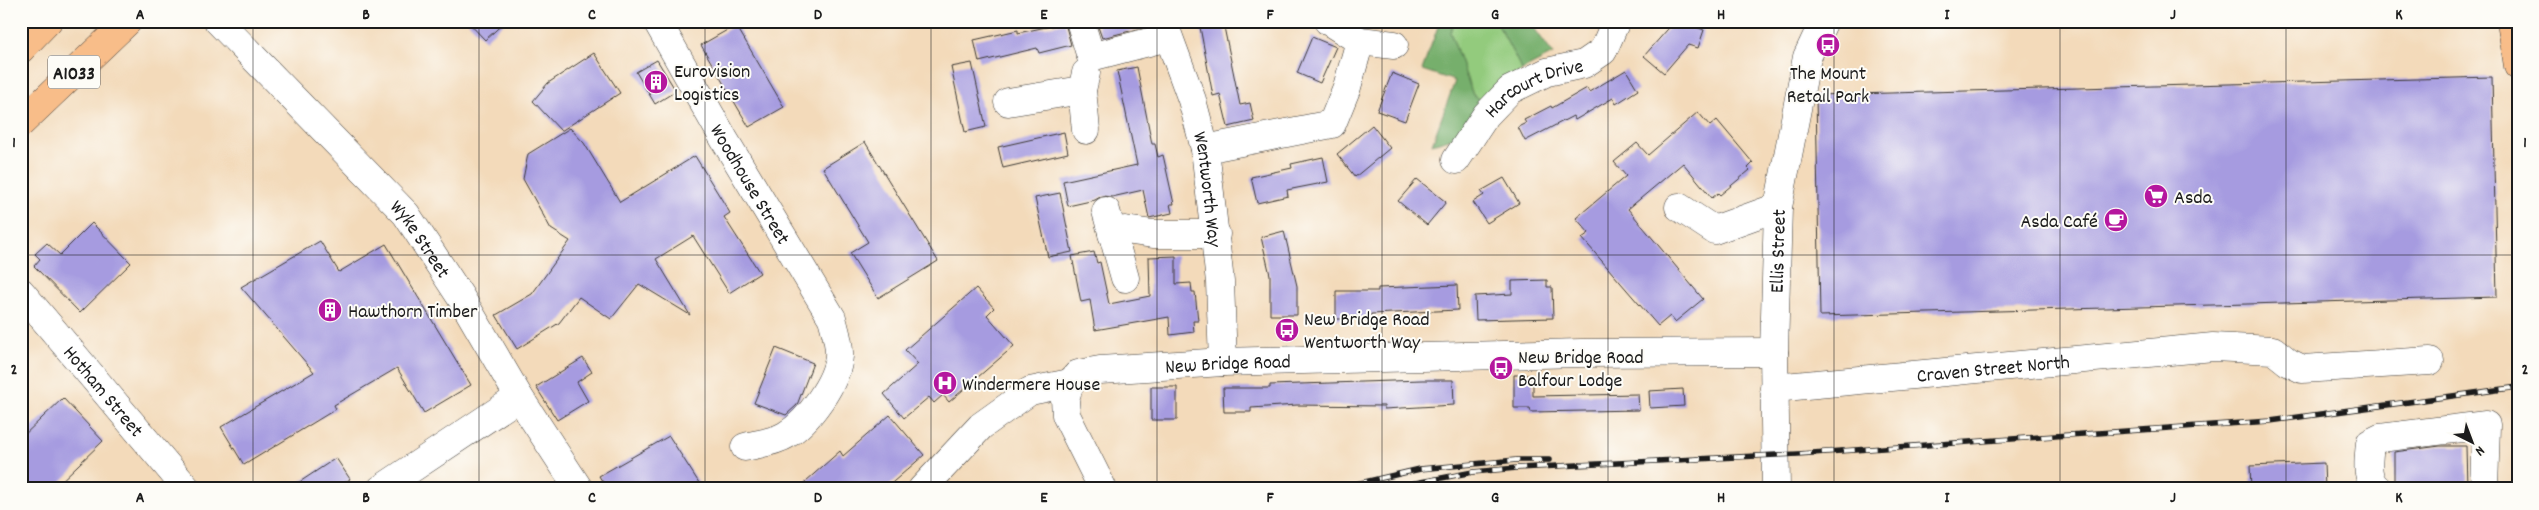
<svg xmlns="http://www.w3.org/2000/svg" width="2539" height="510" font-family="Dekko,sans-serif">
<rect width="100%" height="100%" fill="#fdfcf7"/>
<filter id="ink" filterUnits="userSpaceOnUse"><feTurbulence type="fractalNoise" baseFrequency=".02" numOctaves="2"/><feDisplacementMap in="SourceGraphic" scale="10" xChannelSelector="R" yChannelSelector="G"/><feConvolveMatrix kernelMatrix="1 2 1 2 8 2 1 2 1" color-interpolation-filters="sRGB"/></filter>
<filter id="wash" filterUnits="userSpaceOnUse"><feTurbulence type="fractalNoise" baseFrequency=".0096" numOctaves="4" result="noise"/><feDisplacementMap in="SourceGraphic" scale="20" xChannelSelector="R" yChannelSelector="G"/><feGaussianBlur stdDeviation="1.12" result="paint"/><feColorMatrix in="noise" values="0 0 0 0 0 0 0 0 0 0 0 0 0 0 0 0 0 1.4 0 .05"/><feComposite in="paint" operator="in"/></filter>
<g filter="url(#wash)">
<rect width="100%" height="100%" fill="#f3daba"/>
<path fill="#93cb7d" stroke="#58744c" d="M1454 21H1496L1522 70 1487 104 1473 95 1450 32Z"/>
<path fill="#76af6c" stroke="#496644" d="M1440 21H1454L1450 32 1473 95 1487 104 1466 134 1432 144 1455 81 1422 70Z
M1496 21H1529L1553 54 1522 70Z"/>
<g id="blocks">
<path fill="#a69be0" d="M467 21H506L485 40Z
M1096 21H1145L1146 27 1102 38Z
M1675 21H1694L1693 26 1704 30 1698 48 1688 45 1664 73 1644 56Z
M1223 22 1240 105 1250 103 1254 121 1228 127 1220 94 1213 96 1200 27Z
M1065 23 1071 45 1039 53 1037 48 979 62 974 40 1018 30V33Z
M736 25 784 107 749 127 701 45Z
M1312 37 1336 47 1320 83 1297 73Z
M594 53 620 93 561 131 533 101 548 83Z
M657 60 676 91 655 104 636 72Z
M972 63 986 127 965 132 951 67Z
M1137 67 1152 144H1155L1158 157 1163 155 1174 204H1170L1172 213 1149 218 1143 190 1112 197 1102 196 1095 200 1068 206 1063 181 1137 165 1117 71Z
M1626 70 1638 90 1616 104 1613 98 1575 120 1573 116 1525 141 1518 127 1526 123 1524 120 1551 106 1552 108 1587 88 1589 92Z
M1392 73 1419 84 1405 121 1377 111Z
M2492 77 2497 297 1820 316 1816 95Z
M1698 112 1710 126 1717 120 1753 163 1748 168 1750 170 1720 195 1718 193 1712 198 1683 163 1628 209 1703 299 1675 322 1670 316 1658 326 1582 238 1589 233 1576 218 1626 176 1614 162 1637 143 1648 155Z
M1372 125 1390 148 1355 177 1337 154Z
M570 128 584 143 620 202 695 156 730 213 724 217 760 273 729 293 693 236 656 259 690 315 639 284 611 319 579 297 559 323 517 349 496 315 532 294 570 241 551 229 523 179 528 154Z
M1064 132 1068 153 1003 168 998 147Z
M865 142 938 261 878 298 850 253 868 242 823 168Z
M1323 157 1328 182 1287 190 1288 196 1257 203 1251 177 1292 168 1291 164Z
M1504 178 1519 203 1487 223 1473 202 1484 195 1481 191Z
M1417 179 1446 202 1427 225 1398 201Z
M1060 193 1072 252 1048 257 1035 198Z
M92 223 131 263 80 313 34 266 40 259 35 254 47 243 60 255Z
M1284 231 1297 286V315H1270V275L1261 237Z
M320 241 339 272 386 244 471 385 424 413 397 368 334 405 336 409 244 465 221 427 314 372 241 287Z
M1094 252 1097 263 1100 262 1109 304 1150 296 1149 257 1176 256V284L1191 283 1192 292H1195L1198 321H1193L1194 332 1170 335 1169 317 1095 330 1090 300 1081 302 1072 256Z
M1547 280V287H1552L1553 318 1476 320 1475 296 1512 294V281Z
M1457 285 1458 310 1371 314V319H1336V291H1378V288Z
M976 288 994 308 987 315 1014 346 949 402 943 395 934 403 929 397 904 418 884 394 918 364 905 350Z
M776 348 813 363 797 405 786 415 754 403Z
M583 358 592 372 577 382 588 401 557 420 536 387Z
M1514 375H1533V396L1638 394 1639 410 1531 412 1530 408H1514Z
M1422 380H1453L1454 405 1384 409V406L1297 405 1251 408V412H1224L1223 388H1270V385Z
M1151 387H1177V420H1151Z
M1683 389 1684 406 1650 408 1649 391Z
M63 398 103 441 53 489H21V438Z
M890 415 924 455 885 489H797L840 451 843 456Z
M669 436 703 489H607L599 476Z
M2440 446H2466L2467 487 2394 488V452Z
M336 458 350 479 335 489H289Z
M2324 463 2325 489H2251L2250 466Z"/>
</g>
</g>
<g filter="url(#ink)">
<use href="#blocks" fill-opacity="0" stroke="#3c3834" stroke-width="1"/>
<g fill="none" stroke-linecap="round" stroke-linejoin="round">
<g stroke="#3c3834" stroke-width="29">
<g id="minor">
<path id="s1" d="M218 21 406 214 460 296 519 397 579 489"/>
<path id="s2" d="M657 21 724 139 832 318C835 330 840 344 839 356 837 382 808 422 786 435 775 442 757 444 745 447"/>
<path d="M1080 21 1091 57 1168 37"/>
<path id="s3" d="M1163 21 1192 100 1205 149 1220 282 1223 362"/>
<path d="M1328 21 1360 41 1394 45"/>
<path d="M1008 102 1082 90"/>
<path d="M1086 130 1082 90 1086 73"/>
<path d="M1205 149 1332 124 1347 87 1360 41"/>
<path id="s4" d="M1456 160 1486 115 1510 90 1547 72 1584 64 1603 51 1616 21"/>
<path d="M1679 207 1714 230 1778 207"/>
<path d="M1106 211 1125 278"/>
<path d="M1112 234 1125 230 1153 234H1216"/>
<path id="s5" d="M21 292 187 489"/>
<path id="s6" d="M1774 388 2213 347 2273 350 2288 362 2302 369 2430 361"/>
<path d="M381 489 519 397"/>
<path d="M922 489 981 426 1030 391 1070 383"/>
<path id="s7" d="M1103 489 1066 415 1065 399 1070 383 1078 374 1100 370 1223 362 1581 353 1774 352"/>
<path id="s8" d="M1776 489 1774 352 1778 207 1807 57 1824 21"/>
<path d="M2378 489C2364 479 2369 457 2370 443L2380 438 2486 425 2484 489"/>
</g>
</g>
<g stroke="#3c3834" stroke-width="29">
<path id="highway" d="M2511 21 2518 66
M21 49 48 21
M21 123 128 21"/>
</g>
<use href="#minor" stroke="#fff" stroke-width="28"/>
<use href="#highway" stroke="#f8bd89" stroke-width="28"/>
<g stroke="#1c1c1c" stroke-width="5.5">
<path id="rail" d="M1335 489 1420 469 1516 460H1549
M1384 489 1473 472 1517 468 1798 454 2270 421 2518 387"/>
</g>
<use href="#rail" stroke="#fdfcf7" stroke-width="4" stroke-dasharray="11" stroke-linecap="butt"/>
</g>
</g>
<path fill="none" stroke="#1c1c1c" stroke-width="1" stroke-opacity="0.55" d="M253 21V489M479 21V489M705 21V489M931 21V489M1157 21V489M1382 21V489M1608 21V489M1834 21V489M2060 21V489M2286 21V489M21 255H2518"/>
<defs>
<g id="bus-disc" transform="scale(1.25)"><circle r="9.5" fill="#b5179e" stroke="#fdfcf7"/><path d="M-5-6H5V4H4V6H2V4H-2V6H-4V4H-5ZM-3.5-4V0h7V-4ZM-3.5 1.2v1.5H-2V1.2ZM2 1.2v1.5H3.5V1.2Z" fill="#fff"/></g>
<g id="building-disc" transform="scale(1.25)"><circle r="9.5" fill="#b5179e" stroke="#fdfcf7"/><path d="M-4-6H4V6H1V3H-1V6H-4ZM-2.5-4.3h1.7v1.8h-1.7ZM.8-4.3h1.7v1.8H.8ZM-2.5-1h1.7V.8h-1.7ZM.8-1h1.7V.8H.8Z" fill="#fff"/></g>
<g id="supermarket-disc" transform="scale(1.25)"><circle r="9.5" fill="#b5179e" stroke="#fdfcf7"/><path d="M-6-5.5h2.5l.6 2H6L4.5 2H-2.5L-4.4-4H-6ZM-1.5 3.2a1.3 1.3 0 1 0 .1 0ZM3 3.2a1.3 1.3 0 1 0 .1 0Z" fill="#fff"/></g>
<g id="cafe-disc" transform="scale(1.25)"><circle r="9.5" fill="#b5179e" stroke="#fdfcf7"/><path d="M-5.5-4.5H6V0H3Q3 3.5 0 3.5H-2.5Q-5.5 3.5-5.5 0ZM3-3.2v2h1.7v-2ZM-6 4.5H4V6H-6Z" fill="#fff"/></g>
<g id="hospital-disc" transform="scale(1.25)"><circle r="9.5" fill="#b5179e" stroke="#fdfcf7"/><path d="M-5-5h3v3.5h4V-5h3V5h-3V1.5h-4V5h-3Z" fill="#fff"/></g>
</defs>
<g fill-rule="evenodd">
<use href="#bus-disc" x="1828" y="45"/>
<use href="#building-disc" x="656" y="82"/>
<use href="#supermarket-disc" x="2156" y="196"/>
<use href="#cafe-disc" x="2116" y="220"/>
<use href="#building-disc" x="330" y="310"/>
<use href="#bus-disc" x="1287" y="330"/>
<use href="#bus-disc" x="1501" y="368"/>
<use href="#hospital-disc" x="945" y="383"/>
</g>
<g text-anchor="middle" stroke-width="4" stroke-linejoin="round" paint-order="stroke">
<rect fill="#fdfcf7" stroke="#605f5e" stroke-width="1" x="48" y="55.5" width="52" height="33" rx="4"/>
<g font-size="19" font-weight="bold" fill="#1c1c1c">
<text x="74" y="79">A1033</text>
</g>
<g font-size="20" fill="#1c1c1c" stroke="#fdfcf7" text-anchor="start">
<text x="674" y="77">Eurovision<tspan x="674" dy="23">Logistics</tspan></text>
<text x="1828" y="79" text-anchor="middle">The Mount<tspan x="1828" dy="23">Retail Park</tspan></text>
<text x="2174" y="203">Asda</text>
<text x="2098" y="227" text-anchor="end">Asda Café</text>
<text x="348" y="317">Hawthorn Timber</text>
<text x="1304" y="325">New Bridge Road<tspan x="1304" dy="23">Wentworth Way</tspan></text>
<text x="1518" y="363">New Bridge Road<tspan x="1518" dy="23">Balfour Lodge</tspan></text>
<text x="962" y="390">Windermere House</text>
</g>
<g font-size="20" fill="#1c1c1c" stroke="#fdfcf7">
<text dy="7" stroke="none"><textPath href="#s4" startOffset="111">Harcourt Drive</textPath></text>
<text dy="7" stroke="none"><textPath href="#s2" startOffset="188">Woodhouse Street</textPath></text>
<text dy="7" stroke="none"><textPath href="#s3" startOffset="175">Wentworth Way</textPath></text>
<text dy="7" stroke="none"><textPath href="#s1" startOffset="298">Wyke Street</textPath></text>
<text dy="7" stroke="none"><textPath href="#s8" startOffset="238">Ellis Street</textPath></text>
<text dy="7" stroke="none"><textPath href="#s7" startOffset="278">New Bridge Road</textPath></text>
<text dy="7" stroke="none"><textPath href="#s6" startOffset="220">Craven Street North</textPath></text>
<text dy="7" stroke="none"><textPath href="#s5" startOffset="129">Hotham Street</textPath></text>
</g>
</g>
<rect width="2539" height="510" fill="none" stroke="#fdfcf7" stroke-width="55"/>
<g transform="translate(2472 442) rotate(138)" stroke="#fdfcf7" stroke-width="4" paint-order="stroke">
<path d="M0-4L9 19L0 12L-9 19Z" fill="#1c1c1c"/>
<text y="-8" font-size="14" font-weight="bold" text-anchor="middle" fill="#1c1c1c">N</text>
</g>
<rect x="28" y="28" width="2484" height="454" fill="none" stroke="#1c1c1c" stroke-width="2"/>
<g font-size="16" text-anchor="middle" font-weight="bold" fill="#1c1c1c">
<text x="140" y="19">A</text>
<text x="366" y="19">B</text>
<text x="592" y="19">C</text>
<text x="818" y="19">D</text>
<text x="1044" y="19">E</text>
<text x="1270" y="19">F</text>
<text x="1495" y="19">G</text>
<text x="1721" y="19">H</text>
<text x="1947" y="19">I</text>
<text x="2173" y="19">J</text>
<text x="2399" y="19">K</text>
<text x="14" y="147">1</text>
<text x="2525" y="147">1</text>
<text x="14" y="374">2</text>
<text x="2525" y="374">2</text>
<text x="140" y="502">A</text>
<text x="366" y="502">B</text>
<text x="592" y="502">C</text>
<text x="818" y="502">D</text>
<text x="1044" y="502">E</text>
<text x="1270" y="502">F</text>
<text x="1495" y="502">G</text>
<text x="1721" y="502">H</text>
<text x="1947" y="502">I</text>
<text x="2173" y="502">J</text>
<text x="2399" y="502">K</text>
</g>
</svg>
